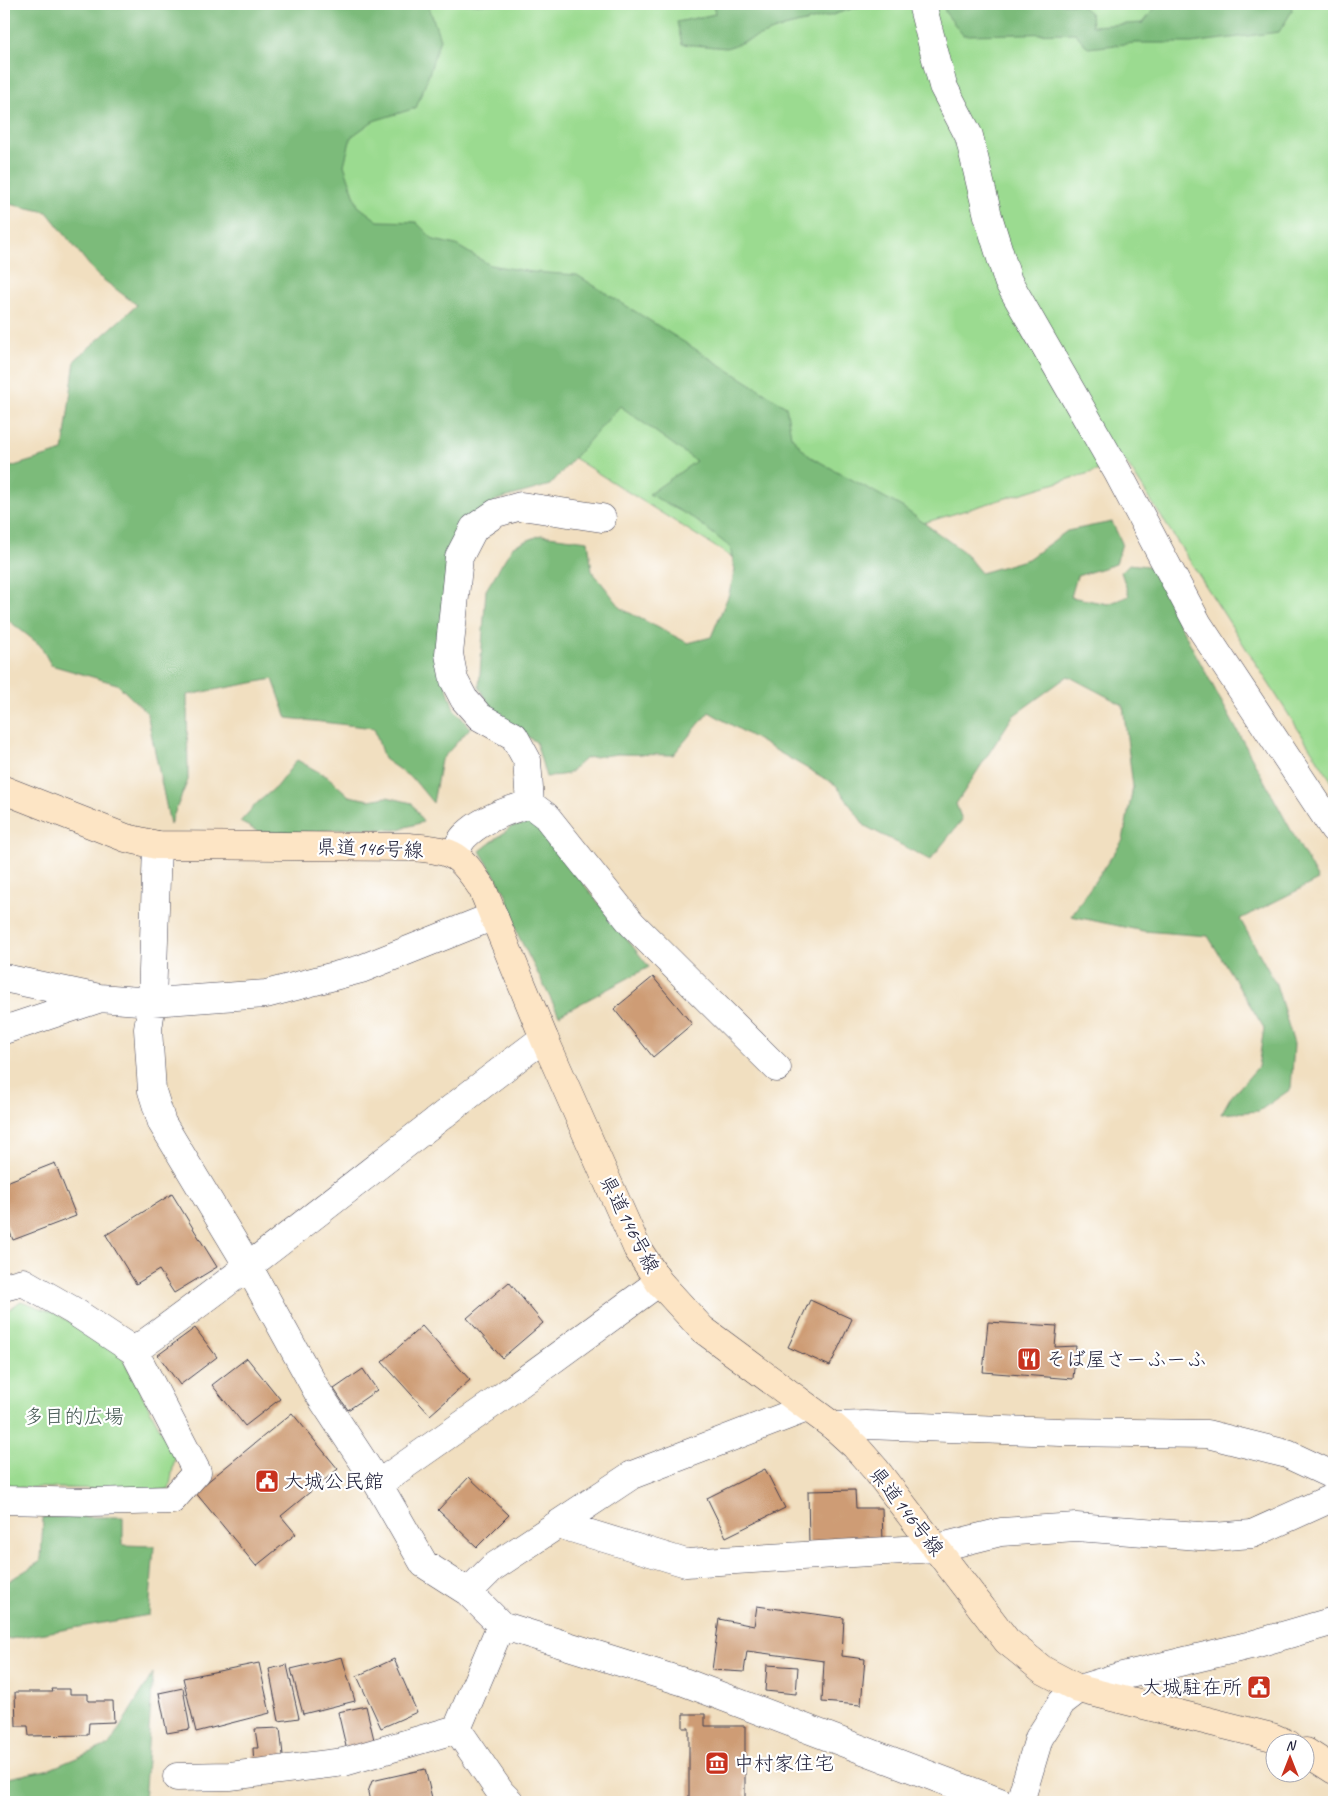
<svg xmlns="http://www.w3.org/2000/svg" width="1338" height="1806" font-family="Caveat,'Klee One',sans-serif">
<rect width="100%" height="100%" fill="#fff"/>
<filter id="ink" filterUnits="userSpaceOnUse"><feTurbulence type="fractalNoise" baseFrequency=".02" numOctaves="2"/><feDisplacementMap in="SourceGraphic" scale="10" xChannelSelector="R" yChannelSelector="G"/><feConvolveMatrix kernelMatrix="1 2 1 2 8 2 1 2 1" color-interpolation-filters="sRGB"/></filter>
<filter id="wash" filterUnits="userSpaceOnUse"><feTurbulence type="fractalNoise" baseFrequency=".0096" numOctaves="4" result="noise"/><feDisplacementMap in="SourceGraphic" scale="20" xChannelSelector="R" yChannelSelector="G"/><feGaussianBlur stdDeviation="1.12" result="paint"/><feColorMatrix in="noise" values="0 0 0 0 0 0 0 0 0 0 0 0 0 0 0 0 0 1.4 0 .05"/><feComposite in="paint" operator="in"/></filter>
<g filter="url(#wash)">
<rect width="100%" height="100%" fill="#f1dfc0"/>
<path fill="#9bdb90" stroke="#5e7e66" d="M4 4H1334V785L1126 462 757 573 265 264Z
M21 1301 57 1314 120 1353 175 1457 169 1490 4 1487V1313Z"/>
<path fill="#7cbb7a" stroke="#4f6e5a" d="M4 4H428L440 39 428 77 416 108 373 121 351 137 344 165 358 206 378 221 416 222 434 240 456 245 490 265 532 272 577 275 786 406 791 436 809 456 902 507 964 552 981 573 1028 559 1067 531 1112 522 1122 543 1116 564 1077 576 1071 597 1108 604 1129 596 1121 572 1129 564 1156 567 1180 625 1318 880 1240 919 1276 984 1294 1044 1291 1089 1259 1111 1221 1114 1230 1098 1258 1067 1264 1028 1208 936 1143 931 1071 916 1123 840 1133 787 1123 705 1068 676 1013 716 956 804 962 820 930 860 865 826 836 785 709 712 673 755 618 754 586 758 568 774 546 777 536 742 496 715 479 687 486 590 513 546 541 535 588 541 592 571 622 609 688 643 711 637 729 594 735 570 730 547 693 518 649 494 696 461 620 406 550 485 497 500 457 531 437 658 454 709 470 728 441 760 433 803 414 780 384 759 374 728 287 718 273 679 187 695 188 780 170 824 147 713 117 684 51 665 40 645 4 617V469L63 451 75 360 137 305 97 275 47 212 4 203Z
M713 4H867L829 16 784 27 727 48 682 44 677 22 715 14Z
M944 4H1079L1091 14 1092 26 1143 23 1158 4H1291L1292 11 1279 32 1191 43H1135L1088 48 1075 33 963 35 945 12Z
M297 760 328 777 349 796 369 800 387 797 412 803 423 822 396 830 353 828 311 832H259L240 822 257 803 276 787Z
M535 822 649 967 559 1015 518 935 506 894 480 851 511 827Z
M43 1517H123V1545L154 1546 149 1615 4 1640V1584L41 1561Z
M153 1673 144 1802H4V1779L50 1769 110 1744Z"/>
<g id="blocks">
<path fill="#ce9c74" d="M653 977 692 1024 653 1057 614 1009Z
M55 1163 76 1216 13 1240 4 1217V1183Z
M172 1194 217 1267 174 1293 159 1270 136 1284 106 1235Z
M509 1282 543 1323 502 1358 467 1318Z
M810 1300 852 1319 830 1366 788 1347Z
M988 1322 1057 1326 1055 1347 1076 1346 1073 1379 983 1372Z
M422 1326 470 1380 430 1415 382 1362Z
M195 1328 217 1357 180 1385 158 1355Z
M247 1358 280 1399 245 1426 212 1385Z
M363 1369 377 1390 348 1410 334 1389Z
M292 1413 338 1469 281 1516 296 1534 256 1566 195 1492Z
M765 1469 785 1508 726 1537 707 1498Z
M469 1477 509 1515 477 1547 438 1510Z
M855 1490 856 1508H882L883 1542 809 1543 808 1491Z
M757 1606 844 1618 842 1656 865 1659 861 1705 822 1702 824 1661 747 1651 744 1672 712 1670 719 1619 754 1626Z
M342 1657 355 1701 303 1714 291 1669Z
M394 1659 417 1712 381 1728 357 1676Z
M259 1663 270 1713 196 1732 183 1678Z
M287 1665 299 1718 279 1721 269 1669Z
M767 1665 798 1667 796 1694 765 1691Z
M183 1688 190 1729 167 1733 159 1693Z
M52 1689H70V1694H88V1701H113L114 1722 89 1723 88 1735 29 1736 28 1726H16L15 1692H53Z
M366 1706 376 1748 348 1755 338 1712Z
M683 1714H705V1726H745V1799H689V1728H683Z
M280 1728 284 1764 254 1767 253 1748H258L255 1729Z
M425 1769 433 1802H370L368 1792 372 1781Z"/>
</g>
</g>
<g filter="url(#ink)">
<use href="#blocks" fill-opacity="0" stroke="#413e4f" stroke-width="1"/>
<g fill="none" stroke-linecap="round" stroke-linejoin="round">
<g stroke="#413e4f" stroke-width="29">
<path id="street" d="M922 4 943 86 969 136 988 216 1008 281 1117 471 1198 624 1334 829
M530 804 527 760 514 736 480 717 464 699 454 680 449 654 459 557 474 528 496 513 521 506 602 518
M157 845 152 1002 148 1029 152 1091 162 1123 248 1266 317 1391 378 1484 424 1564 468 1592 501 1625 684 1682 1000 1802
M453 855C457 849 460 840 466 835 482 819 508 810 530 804L546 816 632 924 777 1068
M4 978 99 998 152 1002 266 994 361 969 494 916
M4 1030 98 999
M4 1287 23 1282 72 1310 134 1351 197 1472 172 1500 91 1502 4 1500
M134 1351C274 1251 406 1141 544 1038
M833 1426 866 1425 1061 1432 1207 1434 1287 1454 1334 1476
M378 1484 499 1399 659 1282
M558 1524 686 1563 937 1548 1001 1532 1076 1527 1213 1537 1252 1534 1334 1497
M468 1592 492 1568 632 1475 807 1408
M457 1729 501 1793 510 1802
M177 1777 230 1776 344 1762 457 1729 501 1625
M1020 1802 1039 1738 1062 1702 1079 1689 1122 1676 1251 1645 1334 1621"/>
</g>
<g stroke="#413e4f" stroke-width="29">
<path id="secondary" d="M4 790 126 838 157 845 409 847C423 848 440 849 452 855 465 861 474 877 482 888L544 1038 637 1248 659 1282 702 1329 833 1426 855 1446 876 1470 1007 1641 1043 1670 1079 1689 1272 1737 1288 1744
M1306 1752 1334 1770"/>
</g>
<use href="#street" stroke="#fff" stroke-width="28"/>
<use href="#secondary" stroke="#fde5c5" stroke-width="28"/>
</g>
</g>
<defs>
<g id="restaurant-square" transform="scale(1.25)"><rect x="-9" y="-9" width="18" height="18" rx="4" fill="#c8321e" stroke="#fff"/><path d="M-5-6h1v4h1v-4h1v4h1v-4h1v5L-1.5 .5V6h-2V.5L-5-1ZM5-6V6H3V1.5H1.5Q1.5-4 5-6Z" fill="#fff"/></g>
<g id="civic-square" transform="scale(1.25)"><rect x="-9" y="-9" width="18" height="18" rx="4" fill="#c8321e" stroke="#fff"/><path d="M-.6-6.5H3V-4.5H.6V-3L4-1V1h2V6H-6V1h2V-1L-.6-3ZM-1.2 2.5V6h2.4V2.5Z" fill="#fff"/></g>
<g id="museum-square" transform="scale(1.25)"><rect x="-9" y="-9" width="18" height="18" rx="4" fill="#c8321e" stroke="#fff"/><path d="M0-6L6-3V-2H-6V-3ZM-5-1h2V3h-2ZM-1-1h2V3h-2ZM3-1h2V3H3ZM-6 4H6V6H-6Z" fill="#fff"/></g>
</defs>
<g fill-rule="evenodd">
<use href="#restaurant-square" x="1029" y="1359"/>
<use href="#civic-square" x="267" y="1481"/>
<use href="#civic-square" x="1259" y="1687"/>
<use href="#museum-square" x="717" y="1763"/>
</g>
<g text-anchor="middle" stroke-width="4.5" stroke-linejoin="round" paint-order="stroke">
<g font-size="20" fill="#22223b" stroke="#fff">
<text transform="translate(370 848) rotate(2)" y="7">県道146号線</text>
<text transform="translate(630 1224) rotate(63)" y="7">県道146号線</text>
<text transform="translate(907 1511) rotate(52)" y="7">県道146号線</text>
</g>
<g font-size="20" fill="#22223b" stroke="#fff" text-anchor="start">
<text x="1046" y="1366">そば屋さーふーふ</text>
<text x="284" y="1488">大城公民館</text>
<text x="1242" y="1694" text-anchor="end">大城駐在所</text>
<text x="734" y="1770">中村家住宅</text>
</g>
<g font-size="20" fill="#465a54" stroke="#fff">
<text x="74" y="1423">多目的広場</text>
</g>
</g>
<rect width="1338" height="1806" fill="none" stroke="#fff" stroke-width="20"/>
<g transform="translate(1290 1758)"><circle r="24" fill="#ffffff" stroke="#a7a7b1"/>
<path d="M0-4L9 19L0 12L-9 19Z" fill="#c8321e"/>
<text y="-8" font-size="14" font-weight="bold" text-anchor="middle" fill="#22223b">N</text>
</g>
</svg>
